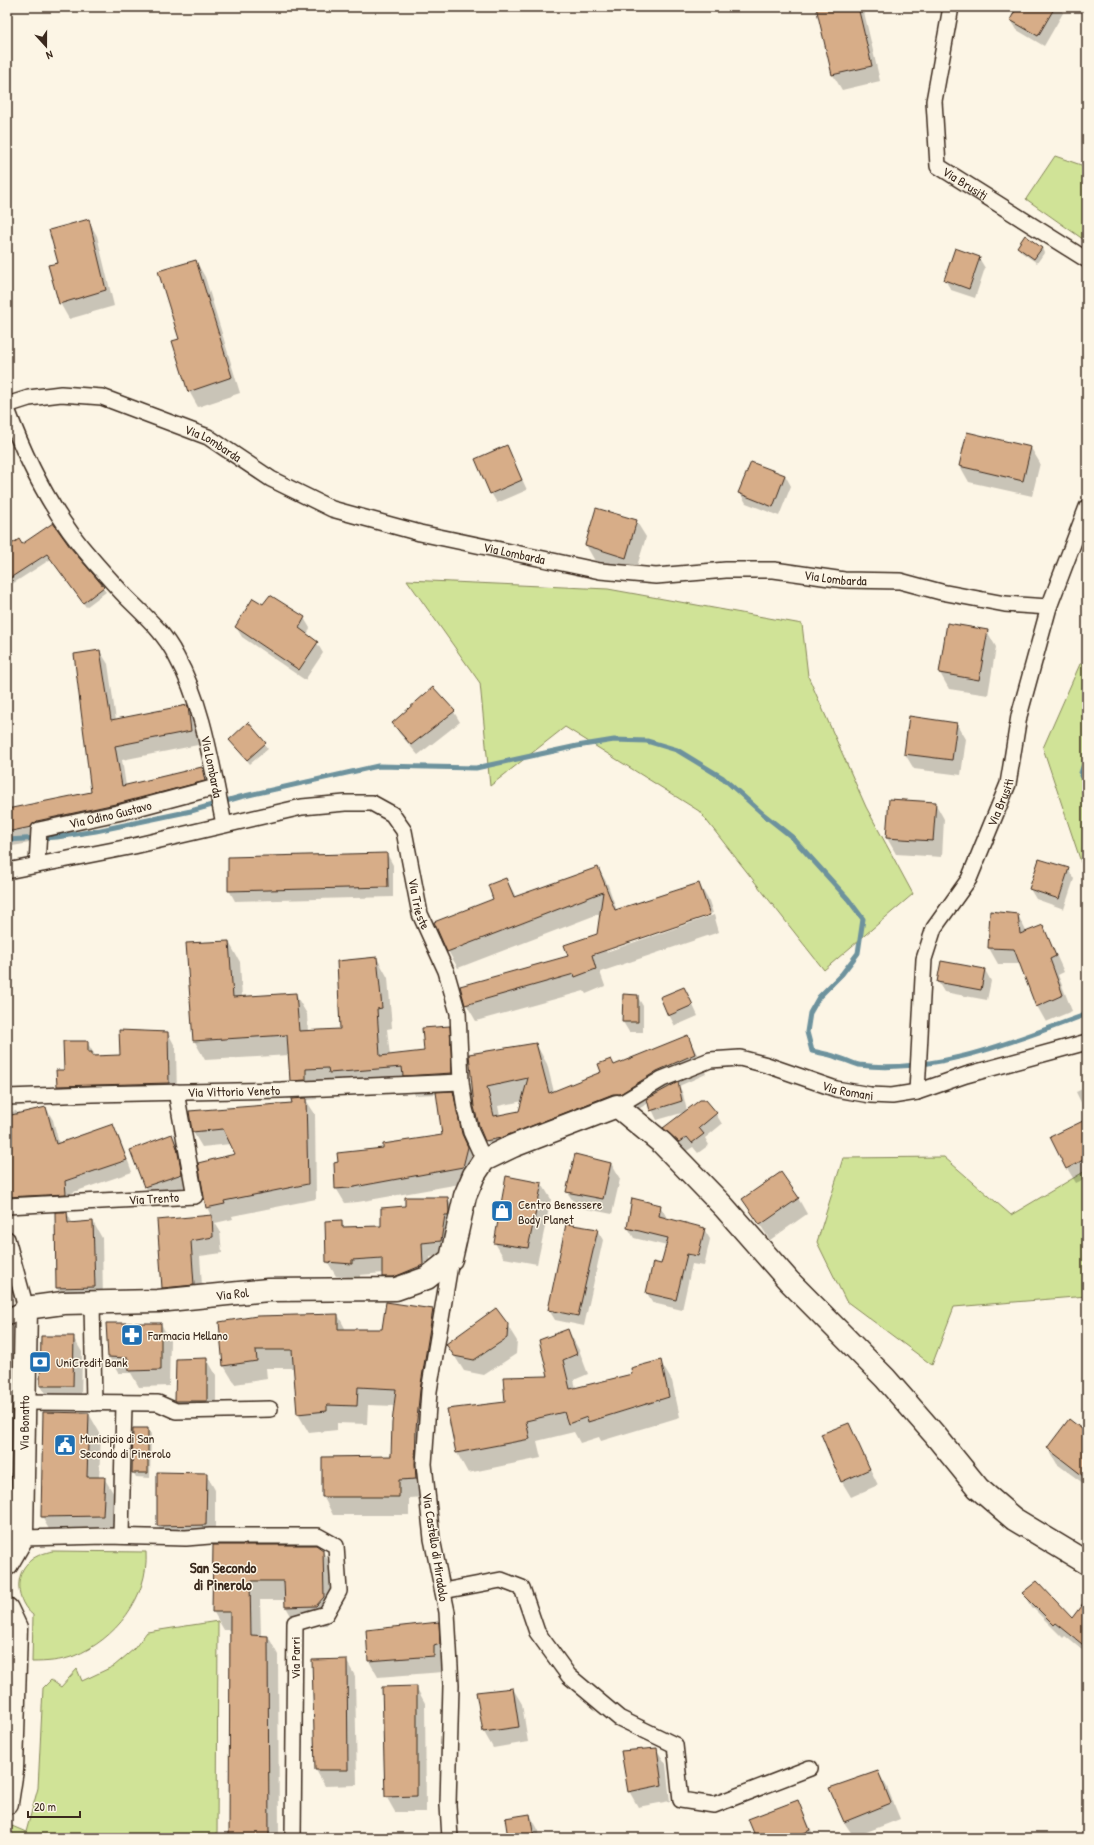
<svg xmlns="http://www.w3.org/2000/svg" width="1094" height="1845" font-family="'Patrick Hand',sans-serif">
<rect width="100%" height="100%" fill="#fcf5e5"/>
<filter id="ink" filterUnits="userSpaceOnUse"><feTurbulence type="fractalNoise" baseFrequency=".025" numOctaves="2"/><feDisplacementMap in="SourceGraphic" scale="8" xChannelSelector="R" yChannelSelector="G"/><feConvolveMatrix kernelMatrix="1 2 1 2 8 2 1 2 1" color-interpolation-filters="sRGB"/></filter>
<g filter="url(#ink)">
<path fill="#d0e397" stroke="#86865a" d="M1055 156 1087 167V242L1026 199Z
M407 580 608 589 802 624 808 676 866 807 913 894 824 970 699 811 565 727 490 786 480 683Z
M1087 662V880L1043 748 1080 664Z
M944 1157 1011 1215 1087 1170V1296L954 1307 932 1365 846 1301 817 1242 843 1158Z
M52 1551 146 1552C149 1597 115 1640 74 1656 61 1661 46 1662 32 1662L33 1615C16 1602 13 1574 31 1560 37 1555 45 1553 52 1551Z
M218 1621 217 1838H7L12 1826 26 1832 38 1788 43 1688 51 1680 61 1687 77 1669 82 1681 114 1666 134 1649 147 1632Z"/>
<path fill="#0003" fill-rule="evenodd" d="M817 7H861L864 12 880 81 842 90 833 75Z
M1019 7H1060L1063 13 1044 46 1017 30 1011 20Z
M88 220 97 236 114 306 69 319 60 303 59 263Z
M1018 247 1042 248 1044 253 1037 263 1021 252Z
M979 258 985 268 975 298 951 290 945 280Z
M196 261 205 277 240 393 198 407 189 391 181 340Z
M1087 415V430L1085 427Z
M507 446 527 490 497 503 491 493Z
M1031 448 1040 463 1032 496 969 482 960 466Z
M785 475 791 486 779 516 746 503 740 493Z
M636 521 646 537 635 573 595 561 586 545Z
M21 546 70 548 106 592 86 607 51 559 12 584 7 577V549Z
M263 605 304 618 310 628 307 635 317 643 323 653 305 680 242 637 236 627Z
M987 631 996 647 988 695 949 689 940 673Z
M100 651 108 664 116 720 187 706 195 720 198 745 122 760 126 786 202 768 210 782 45 835 35 842 7 847V809L92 793Z
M433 688 454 712 460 722 418 755 399 733 393 723Z
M248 724 268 749 250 764 230 740Z
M957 724 966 739 961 775 914 769 905 754Z
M935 803 944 819 942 857 896 854 887 838Z
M387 854 393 865V897L235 901 229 890Z
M598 868 608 885 617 911 699 884 709 901 713 913 606 949V952L714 915 719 932 600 972 605 986 586 994 584 991 476 1021 466 1004 569 957 598 934 601 913 458 968 448 951 494 900 506 879 516 897Z
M1068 869 1074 879 1064 909 1036 899 1030 889Z
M1018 915 1027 933 1043 926 1064 972 1058 975 1072 1011 1046 1022 1037 1006 1021 964H998L989 948Z
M229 942 240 962 242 998 295 994 307 1014 308 1032 341 1030 377 958 388 978 392 1028 387 1029 390 1056 425 1052 449 1027 460 1047 462 1093H453L461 1107 470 1150 476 1163 471 1182 358 1202 345 1203 336 1188 384 1149 443 1136 437 1094 415 1095 410 1086 317 1088V1099L306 1100 315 1114 316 1199 232 1216 233 1219 215 1223 220 1231 222 1253 200 1256 203 1300 172 1303 163 1288 158 1221 211 1216 207 1207 236 1155 231 1144 202 1147 193 1132 293 1104 302 1099 291 1080 289 1055 205 1060 194 1040ZM455 1106H457L464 1139H462Z
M985 970 991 981 987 1000 944 992 938 982Z
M637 996 643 1006V1032H629L623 1022Z
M690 999 698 1016 675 1026 669 1015Z
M168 1033 176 1048 177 1098 67 1101 58 1086 65 1071 87 1042 96 1057 121 1056Z
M687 1036 698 1056 706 1074 679 1086 683 1094 687 1111 716 1114 722 1124 705 1138 709 1145 698 1153 693 1147 685 1152 670 1138 665 1128 685 1112 657 1120 649 1103 631 1113 624 1114 498 1161 480 1129 470 1055 536 1044 547 1064 554 1092ZM523 1101 520 1112 500 1116 498 1106Z
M1087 1087V1115L1076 1092Z
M46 1108 53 1120 59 1144 112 1125 119 1137 132 1172 71 1193 72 1205 7 1212V1113L16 1111 18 1114Z
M1087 1120V1178L1076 1183 1067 1168Z
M172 1135 181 1151 190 1189 154 1202 145 1186Z
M611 1163 620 1179 612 1214 577 1207 567 1192Z
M542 1184 551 1199 537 1264 504 1258 495 1243Z
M448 1198 456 1213 449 1255 430 1257 431 1280 391 1291 383 1276V1273L360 1275V1278L336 1276 327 1261 341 1221 345 1228 382 1227 406 1207Z
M798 1198 807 1214 770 1240 743 1199Z
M660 1206 666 1216V1219L704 1229 710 1239 704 1266 692 1264 682 1310 653 1303 647 1293 662 1266 667 1246 634 1238 628 1228Z
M67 1213 73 1224 93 1222 102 1238 103 1302 66 1304 57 1288Z
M597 1230 603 1240 584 1326 555 1320 549 1310Z
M387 1303 433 1310 443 1329 430 1409 426 1497 409 1498V1515H333L323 1496 392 1457 395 1406 368 1405 367 1424 337 1423V1430L309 1433 298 1414 295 1368H266L267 1379 235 1384 224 1366 220 1323 338 1315 346 1330H383Z
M107 1324H161L170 1340 169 1386 139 1387 131 1373H118L109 1357Z
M507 1325 517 1341 516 1354 484 1375 464 1371 447 1344Z
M568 1330 579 1350 588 1374 574 1380 576 1388 633 1374 660 1361 672 1381 680 1417 601 1441 599 1437 580 1443 574 1432 537 1441 541 1458 468 1473 457 1453 448 1410 506 1403 549 1376Z
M73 1337 82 1352 81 1402H50L41 1386Z
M207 1359 216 1375V1417L185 1416 176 1401Z
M7 1367 9 1370 8 1401H7Z
M89 1414 101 1435 99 1478H104L117 1499 115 1536 54 1538 42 1517Z
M848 1424 878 1485 851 1497 842 1482 822 1435Z
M148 1429 151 1434 150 1478 136 1477 133 1472Z
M1087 1434V1486L1057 1464 1048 1448Z
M206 1474 215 1490V1540L167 1542 158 1526Z
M7 1530 18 1547 7 1570Z
M214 1546 322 1550 333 1569 334 1616 327 1625 297 1626 286 1607V1600H260L261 1636H268L278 1655 279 1838H231V1630H224L213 1611Z
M1024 1593 1072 1619 1087 1599V1654L1065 1636 1063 1638 1032 1607Z
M438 1623 447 1639 448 1660 442 1661 443 1672 378 1677 369 1661 368 1631Z
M346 1660 355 1676 357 1785 325 1786 316 1770Z
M416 1687 425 1703 426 1812H395L386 1796Z
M513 1689 522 1704 528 1742 493 1748 484 1732 477 1693Z
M656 1749 666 1764 670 1801 638 1807 629 1791Z
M878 1772 887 1787 900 1819 854 1837 844 1822Z
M798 1802 815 1838H757Z
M530 1815 539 1831 540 1838H509Z"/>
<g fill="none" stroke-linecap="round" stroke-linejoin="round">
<path stroke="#6d929d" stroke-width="5" d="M1087 755 1081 773 1087 787
M7 840 57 837 96 831 191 811 240 797 378 766 476 768 577 746 614 740 647 741 677 750 723 778 763 814 792 837 848 899 863 919 858 953 842 974 819 997 810 1013 807 1032 812 1051C820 1053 829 1054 836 1057 844 1059 852 1063 859 1065 935 1075 1017 1040 1087 1014"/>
</g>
<path fill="#d7ad88" stroke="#3b2a1e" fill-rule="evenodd" d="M816 7H858L872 66 832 75Z
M1017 7H1055L1038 36 1010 20Z
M89 219 106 290 59 304 48 265 58 263 49 230Z
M1025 235 1042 248 1034 259 1017 247Z
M955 248 980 257 969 289 944 280Z
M196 260 232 377 188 392 172 341 179 339 158 271Z
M967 432 1031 447 1023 481 959 466Z
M507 445 522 480 490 494 475 459Z
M751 462 785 475 773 507 738 493Z
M596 508 637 520 626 558 585 545Z
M53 523 70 547 104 587 83 603 47 554 7 580V547L19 539 22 544Z
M270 595 305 617 299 628 318 642 299 670 235 627 253 598 263 604Z
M947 623 988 630 979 680 939 673Z
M100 650 111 720 187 705 188 706 191 731 115 746 122 786 202 767 205 781 120 803 37 821 31 827 7 832V809L91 792 74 654Z
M433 687 455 711 411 745 392 723Z
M909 716 957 723 952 760 904 754Z
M248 722 266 743 247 760 229 740Z
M889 799 936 802 933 841 886 838Z
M387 853 388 887 228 891V857Z
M1039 859 1069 868 1059 899 1029 889Z
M598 867 615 910 699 883 710 915 592 955 596 969 575 977 574 974 465 1005 460 986 568 956 564 945 597 934 603 892 447 952 434 922 493 899 488 885 506 878 514 897Z
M990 911 1018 914 1020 934 1043 925 1056 956 1050 959 1063 995 1036 1007 1014 949 988 948Z
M229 941 233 997 296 993 299 1031 340 1029 337 961 377 957 382 1008 377 1009 380 1056 424 1051 422 1028 450 1026 452 1073 403 1076 402 1067 329 1073 328 1068 306 1069V1080L290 1081 287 1035 193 1041 186 943Z
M941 961 985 969 981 990 937 982Z
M684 987 693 1005 668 1016 660 997Z
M623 994 638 995V1022H622Z
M119 1030 168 1032 169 1083 57 1086 56 1070H64L63 1041H88V1052H92V1056L120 1055Z
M688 1035 695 1054 657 1071 620 1094H613L501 1138 485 1141 480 1129 474 1107 469 1054 536 1043 549 1093 601 1072 598 1064 611 1059 614 1065ZM528 1078 519 1111 494 1116 487 1087Z
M678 1082 682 1101 650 1111 647 1099Z
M453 1091 462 1134 468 1147 463 1167 349 1188 335 1189 334 1163 338 1162 337 1153 383 1148V1144L442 1135 436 1092Z
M306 1098 308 1184 224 1201 225 1204 206 1208 198 1163 235 1154 223 1129 192 1132 189 1111 292 1103 291 1099Z
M700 1100H706L717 1113 699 1128 704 1134 692 1143 687 1137 679 1142 663 1128Z
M46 1107 56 1144 113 1124 127 1160 65 1181 66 1194 7 1197V1116Z
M1087 1119V1158L1066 1169 1050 1137Z
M172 1134 177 1148 182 1174 144 1187 130 1150Z
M575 1154 611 1163 603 1199 566 1192Z
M781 1172 799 1198 760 1225 742 1199Z
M506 1176 542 1183 528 1248 494 1243Z
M405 1197H448L449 1212 448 1215H445L441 1241 422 1243 423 1265 394 1277H382V1258L352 1260V1264L326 1262 325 1221 342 1220V1227L381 1226V1208L405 1206Z
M632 1198 661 1205 659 1216 705 1228 698 1256 687 1254 676 1300 646 1293 653 1262 661 1264 668 1238 627 1228Z
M55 1212H67L68 1223 93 1221 95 1287 56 1288Z
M212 1215 213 1237 191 1241 194 1285 162 1288 157 1220Z
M566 1224 598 1229 578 1316 548 1310Z
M386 1302 433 1309 420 1390 416 1429 415 1464 416 1479 399 1480V1497H322V1457L391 1456 392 1423 396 1389 358 1387 357 1406 327 1405V1411L297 1414 292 1350H256L257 1361 223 1366 219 1322 257 1316 338 1314V1329H382Z
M496 1308 508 1324 507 1338 474 1360 454 1356 446 1344Z
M106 1323H161V1370L129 1371 128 1358 108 1357Z
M568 1329 577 1354 563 1360 570 1389 632 1374 631 1368 661 1360 669 1397 588 1422 587 1417 568 1424 564 1412 526 1421 530 1439 456 1453 447 1409 505 1402 503 1377 548 1376 539 1340Z
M41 1336H74L73 1386H40Z
M207 1358V1401H175L176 1359Z
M43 1412 89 1413 87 1477H105L103 1516 41 1517Z
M1069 1419 1087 1433V1479L1047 1448Z
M849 1423 870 1469 841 1482 821 1434Z
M133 1428H148V1473H132Z
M157 1472 207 1473 206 1525 157 1526Z
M213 1545H316L323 1550 324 1597 316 1606 285 1607 284 1581H250L251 1635 268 1636 269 1838H229L230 1612H212Z
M1037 1581 1072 1618 1087 1598V1648L1056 1623 1054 1625 1022 1593Z
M439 1622 440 1644 434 1646V1656L368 1661 366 1630Z
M347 1659 348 1770H315L312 1660Z
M417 1686V1796L385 1797 382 1687Z
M513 1688 519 1727 483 1732 476 1692Z
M657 1748 662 1785 628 1792 621 1751Z
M878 1771 891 1803 844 1822 829 1788Z
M798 1800 810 1830 794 1838H756L748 1819Z
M530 1814 534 1838H508L505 1818Z"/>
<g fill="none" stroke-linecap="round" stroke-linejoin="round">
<g stroke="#3b2a1e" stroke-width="18">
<g id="street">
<path id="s1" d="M951 7 934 101 938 166 1087 260"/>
<path id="s2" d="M7 405 29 398 61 394 102 397 208 437 271 479 332 509 420 533 600 571 656 576 726 570H774L844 580 900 581 941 592 1005 604 1049 607"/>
<path id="s3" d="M7 409C27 463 53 515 91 558 102 571 114 584 125 596 144 615 164 632 176 656 204 706 212 768 224 824"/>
<path id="s4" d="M37 865 39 830 122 812 216 787"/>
<path id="s5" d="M7 871 134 846 302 807 345 803H372L392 814 404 831 420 914 446 971 458 1013 461 1082 465 1109 471 1132 484 1160"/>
<path id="s6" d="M917 1092 924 959 934 928 969 879 1008 784 1019 716 1049 607 1087 507"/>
<path id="s7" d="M7 1097 92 1094 281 1090 461 1082"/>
<path id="s8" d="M617 1106 662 1079 710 1060 740 1058 767 1065 836 1089 870 1095 892 1096 917 1092 966 1075 1087 1042"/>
<path id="s9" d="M7 1206 195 1196 176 1092"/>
<path d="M7 1239 26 1308 7 1317"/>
<path d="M92 1303 94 1403"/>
<path d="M25 1402 158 1403 176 1411 270 1409"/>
<path d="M121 1536 124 1403"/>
<path d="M22 1538 106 1536 186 1538 210 1536H318L336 1546 339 1591 326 1614 295 1623 293 1838"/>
<path d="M443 1591 501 1580 522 1588 537 1632 569 1676 619 1718 675 1745 681 1800 714 1805 810 1768"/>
<path d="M450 1838 448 1805 451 1685 447 1612 432 1539 424 1464 429 1391 451 1259"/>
</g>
</g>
<g stroke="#3b2a1e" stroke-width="25">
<g id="secondary">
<path id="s10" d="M7 1564 22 1538V1533L26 1308 63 1303 158 1301 268 1290 396 1289 427 1278 451 1259 465 1196 474 1175 484 1160 513 1146 617 1106 662 1143 724 1207 789 1281 885 1378 935 1435 978 1488 1014 1519 1087 1563"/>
<path d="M7 1609 16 1628 12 1770 7 1803"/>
</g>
</g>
<use href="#street" stroke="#fcf5e5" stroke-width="15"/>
<use href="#secondary" stroke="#fcf5e5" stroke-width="22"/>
</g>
</g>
<defs>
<g id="shop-square" transform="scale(1.15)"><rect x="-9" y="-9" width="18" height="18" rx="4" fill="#1f6fb2" stroke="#fcf5e5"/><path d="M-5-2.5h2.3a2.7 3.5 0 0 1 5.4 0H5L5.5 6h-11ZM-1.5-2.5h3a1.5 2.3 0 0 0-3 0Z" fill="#fff"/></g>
<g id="pharmacy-square" transform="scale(1.15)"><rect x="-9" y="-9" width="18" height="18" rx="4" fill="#1f6fb2" stroke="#fcf5e5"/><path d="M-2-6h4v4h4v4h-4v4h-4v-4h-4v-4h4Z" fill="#fff"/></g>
<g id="bank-square" transform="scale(1.15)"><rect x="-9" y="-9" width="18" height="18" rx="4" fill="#1f6fb2" stroke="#fcf5e5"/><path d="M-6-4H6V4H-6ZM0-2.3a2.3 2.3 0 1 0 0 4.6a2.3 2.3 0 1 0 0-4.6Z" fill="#fff"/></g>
<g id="civic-square" transform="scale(1.15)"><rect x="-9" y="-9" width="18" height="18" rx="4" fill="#1f6fb2" stroke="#fcf5e5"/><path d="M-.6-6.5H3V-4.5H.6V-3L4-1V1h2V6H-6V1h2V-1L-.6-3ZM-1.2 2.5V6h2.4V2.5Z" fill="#fff"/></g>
</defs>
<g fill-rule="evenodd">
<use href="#shop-square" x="502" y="1211"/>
<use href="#pharmacy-square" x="132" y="1335"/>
<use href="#bank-square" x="40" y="1362"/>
<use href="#civic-square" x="65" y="1445"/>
</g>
<g text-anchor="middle" stroke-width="3" stroke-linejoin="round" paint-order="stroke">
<g font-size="13" fill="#3b2a1e" stroke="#fcf5e5">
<text dy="5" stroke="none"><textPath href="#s1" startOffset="193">Via Brusiti</textPath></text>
<text dy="5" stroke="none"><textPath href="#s2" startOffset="217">Via Lombarda</textPath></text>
<text dy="5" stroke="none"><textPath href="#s2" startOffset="541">Via Lombarda</textPath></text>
<text dy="5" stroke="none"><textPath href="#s2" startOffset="865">Via Lombarda</textPath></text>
<text dy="5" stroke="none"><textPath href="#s3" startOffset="419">Via Lombarda</textPath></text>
<text dy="5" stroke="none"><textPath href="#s6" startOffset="309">Via Brusiti</textPath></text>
<text dy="5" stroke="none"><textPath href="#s4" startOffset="108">Via Odino Gustavo</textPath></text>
<text dy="5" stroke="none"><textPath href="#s5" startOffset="490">Via Trieste</textPath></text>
<text dy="5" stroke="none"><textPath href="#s8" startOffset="247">Via Romani</textPath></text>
<text dy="5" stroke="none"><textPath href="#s7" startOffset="227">Via Vittorio Veneto</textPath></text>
<text dy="5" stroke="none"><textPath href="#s9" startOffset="147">Via Trento</textPath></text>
<text dy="5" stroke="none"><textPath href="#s10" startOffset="467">Via Rol</textPath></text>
<text dy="5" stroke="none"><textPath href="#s10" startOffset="145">Via Bonatto</textPath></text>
<text transform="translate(436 1547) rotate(81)" y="5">Via Castello di Miradolo</text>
<text transform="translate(295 1658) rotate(-90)" y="5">Via Parri</text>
</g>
<g font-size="13" fill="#3b2a1e" stroke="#fcf5e5" text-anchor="start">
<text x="518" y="1209">Centro Benessere<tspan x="518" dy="15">Body Planet</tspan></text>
<text x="148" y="1340">Farmacia Mellano</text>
<text x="56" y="1367">UniCredit Bank</text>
<text x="80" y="1443">Municipio di San<tspan x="80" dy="15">Secondo di Pinerolo</tspan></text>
</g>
<g font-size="15" font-weight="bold" fill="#3b2a1e" stroke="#fcf5e5">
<text x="223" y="1573">San Secondo<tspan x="223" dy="17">di Pinerolo</tspan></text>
</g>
</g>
<rect width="1094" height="1845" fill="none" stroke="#fcf5e5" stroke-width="24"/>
<rect x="12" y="12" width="1070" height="1821" fill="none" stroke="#3b2a1e" stroke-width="1.5" filter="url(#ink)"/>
<g transform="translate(46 46) rotate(159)" stroke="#fcf5e5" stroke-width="3" paint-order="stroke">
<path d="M0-3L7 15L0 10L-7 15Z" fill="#3b2a1e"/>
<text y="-6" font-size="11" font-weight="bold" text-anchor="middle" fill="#3b2a1e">N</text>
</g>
<path d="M28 1811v6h52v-6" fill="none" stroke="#3b2a1e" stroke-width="2"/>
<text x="34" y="1811" font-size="12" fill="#3b2a1e" stroke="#fcf5e5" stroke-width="3" paint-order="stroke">20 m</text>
</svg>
